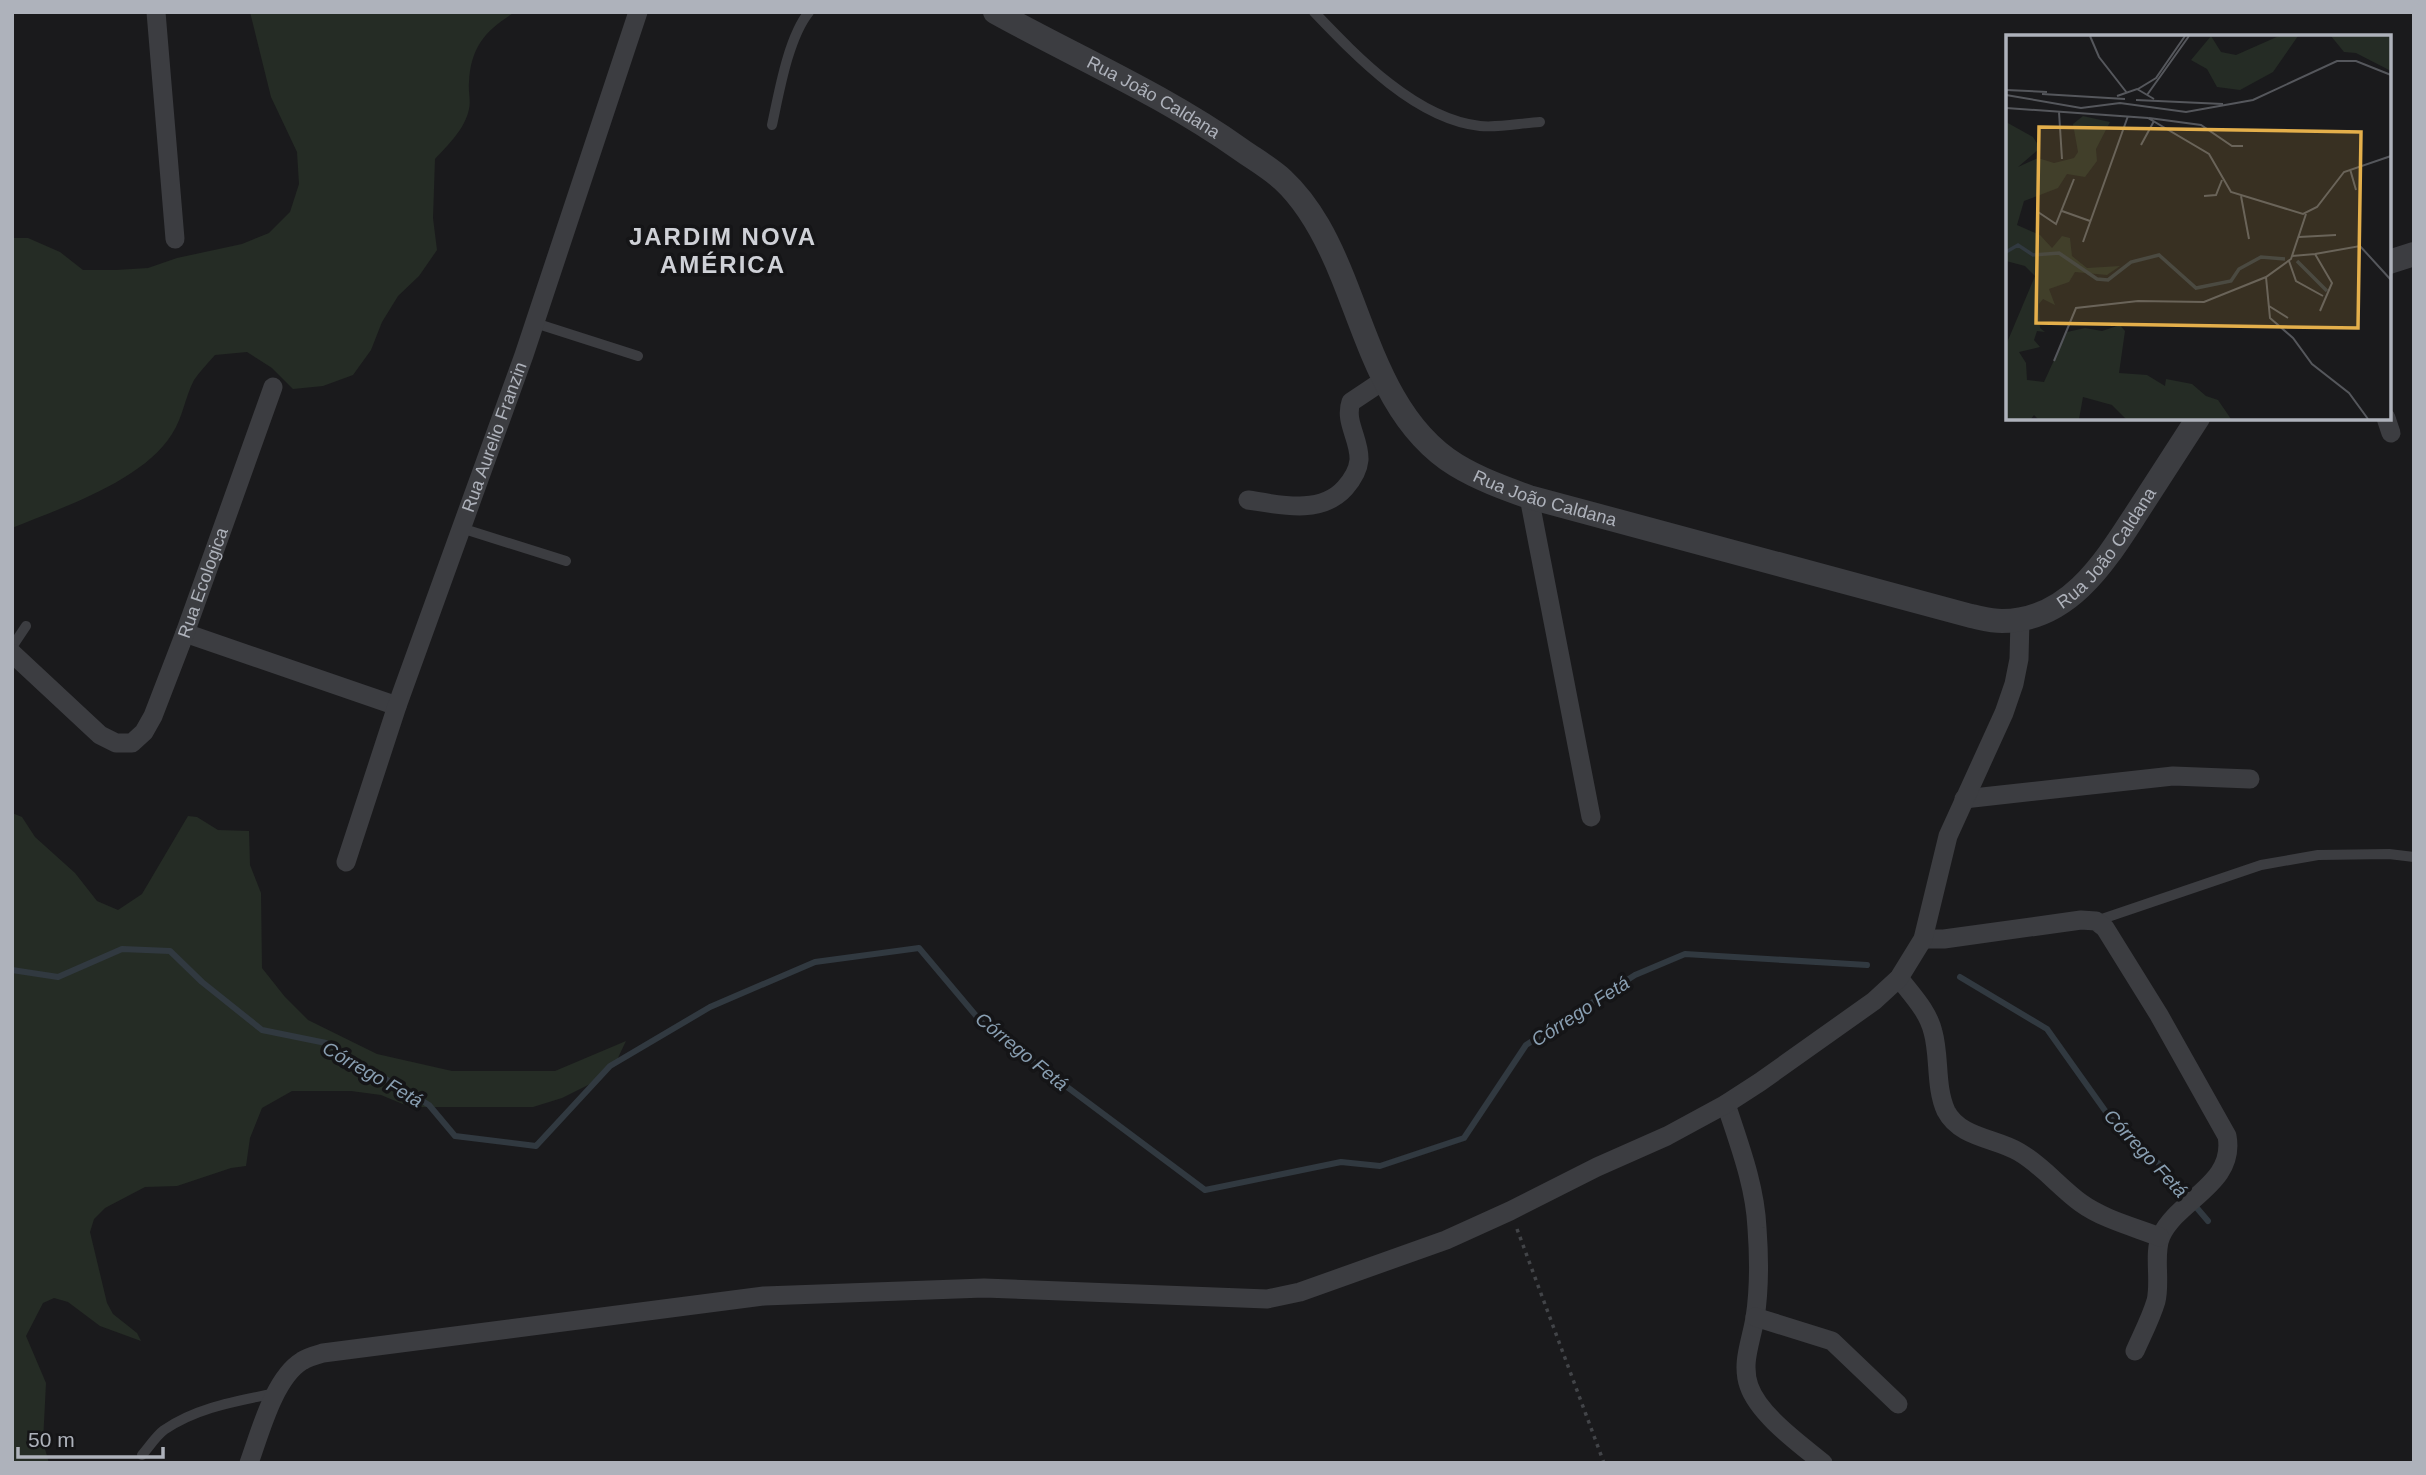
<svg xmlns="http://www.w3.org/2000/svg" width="2426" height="1475" font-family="Helvetica,sans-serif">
<rect width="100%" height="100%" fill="#1a1a1c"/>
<path fill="#252c25" d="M250 12H515C486 30 471 46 469 82 468 91 471 101 469 109 465 129 448 145 435 159L433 218 437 250 419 276 398 296 382 322 371 350 353 375 323 386 293 389 272 368 247 352 215 355C208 363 200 371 194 380 185 397 183 417 172 434 143 481 61 508 12 528V238H28L60 252 83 270H116L148 268 177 258 242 244 269 233 290 212 299 184 297 152 271 97Z
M12 813 22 817 35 837 75 873 97 901 118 910 142 894 188 816 197 817 218 830 249 831 250 865 261 893 262 968 285 997 308 1020 377 1054 452 1071H555L626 1041 625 1043 617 1060 596 1081 562 1098 533 1107H410L381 1095 351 1091H292L262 1108 250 1138 246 1166 231 1168 177 1186 145 1187 105 1208 94 1219 90 1232 107 1303 113 1314 137 1333 141 1341 100 1326 68 1302 54 1298 43 1303 26 1336 46 1383 43 1442 49 1463H12Z"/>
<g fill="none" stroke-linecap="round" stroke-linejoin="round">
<path stroke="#313940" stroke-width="6" d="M12 970 58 977 122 949 170 951 202 982 262 1030 326 1043 429 1105 455 1136 536 1146 610 1066 710 1007 815 962 919 948 983 1024 1205 1190 1341 1162 1380 1166 1464 1138 1526 1045 1635 975 1685 954 1867 965
M1960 977 2047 1029 2111 1119 2162 1167 2208 1221"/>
<path stroke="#424448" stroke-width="3.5" stroke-dasharray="3.5 5" stroke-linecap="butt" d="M1517 1229 1604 1463"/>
<path stroke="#3c3d41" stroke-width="10" d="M1314 12C1357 57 1416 119 1480 126 1499 128 1521 123 1540 122
M772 125C779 93 788 38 809 12
M535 323 638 356
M461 528 566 561
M12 647 26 626
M2096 921 2261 865 2318 855 2389 854 2414 857
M142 1455C149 1447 156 1436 164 1430 197 1407 238 1401 276 1393"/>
<g stroke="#3c3d41" stroke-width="19">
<path d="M156 12 175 239"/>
<path d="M2386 418 2391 433"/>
<path d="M1529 497 1591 817"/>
<path d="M1248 500C1280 505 1321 515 1345 488 1352 480 1358 471 1359 460 1360 439 1344 422 1351 402L1384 380"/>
<path d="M185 633 397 706"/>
<path id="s1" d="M12 653 100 735 116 743H132L144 732 153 716 185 633 273 387"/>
<path d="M1964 799 2173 776 2250 779"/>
<path id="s2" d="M346 862 397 706 524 355 638 12"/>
<path d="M1923 939H1944L2081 920 2096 921 2105 928 2159 1015 2227 1136C2236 1184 2178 1199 2161 1236 2153 1253 2161 1281 2156 1301 2151 1318 2142 1335 2135 1351"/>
<path d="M1899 978C1912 995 1928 1011 1933 1032 1940 1057 1935 1087 1946 1111 1960 1138 1996 1138 2019 1152 2043 1166 2059 1187 2081 1203 2103 1219 2134 1227 2160 1237"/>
<path d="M1726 1104C1739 1144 1755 1185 1757 1228 1759 1255 1759 1292 1755 1318 1751 1342 1741 1363 1749 1386 1759 1415 1800 1444 1823 1463"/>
<path d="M1755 1317 1832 1341 1898 1404"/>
<path d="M249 1463C260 1433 274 1378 302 1361 308 1357 316 1355 323 1353L764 1296 984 1288 1267 1299 1300 1292 1446 1240 1510 1211 1597 1167 1667 1136 1726 1104 1760 1082 1874 1001 1899 978 1923 939 1948 836 2004 713 2014 684 2019 659 2020 620"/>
</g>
<g stroke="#3c3d41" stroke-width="24">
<path id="s3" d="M995 12C1076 57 1164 95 1240 149 1254 159 1270 168 1283 180 1311 206 1329 243 1343 278 1370 345 1391 425 1456 465 1479 479 1504 488 1529 497L1971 616C1981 618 1992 621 2002 621 2067 621 2103 565 2134 517 2155 484 2177 451 2198 418"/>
<path d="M2389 262 2414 254"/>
</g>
</g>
<g text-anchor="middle" stroke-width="7" stroke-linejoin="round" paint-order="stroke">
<g font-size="18" fill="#aeb2bb" stroke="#151517">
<text dy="6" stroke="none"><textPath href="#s3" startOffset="180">Rua João Caldana</textPath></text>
<text dy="6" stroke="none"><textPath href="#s2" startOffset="450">Rua Aurelio Franzin</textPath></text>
<text dy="6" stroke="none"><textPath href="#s3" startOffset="768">Rua João Caldana</textPath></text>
<text dy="6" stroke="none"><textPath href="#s3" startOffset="1376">Rua João Caldana</textPath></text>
<text dy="6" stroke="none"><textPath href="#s1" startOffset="331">Rua Ecologica</textPath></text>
</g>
<g font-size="19" font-style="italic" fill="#899fb2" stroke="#151517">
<text transform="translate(1580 1011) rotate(-33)" y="7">Córrego Fetá</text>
<text transform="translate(1022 1051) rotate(39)" y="7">Córrego Fetá</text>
<text transform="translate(373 1074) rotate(30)" y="7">Córrego Fetá</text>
<text transform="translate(2146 1153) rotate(47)" y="7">Córrego Fetá</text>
</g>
<g font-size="24" font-weight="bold" letter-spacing="2" fill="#cfd1d7" stroke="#151517">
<text x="723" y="245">JARDIM NOVA<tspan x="723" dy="28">AMÉRICA</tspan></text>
</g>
</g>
<g transform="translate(2006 35)">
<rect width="385" height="385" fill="#1a1a1c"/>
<path d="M205 1 215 17 230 20 273 1H292L267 37 234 55 211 52 201 34 185 25ZM325 1H385V36L350 18 338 17ZM77 81 104 87 90 114 91 126 79 142 61 139 52 153 18 166 11 190 34 200 46 213 56 201 64 203 66 221 81 233 114 231 101 240 69 237 63 247 43 254 49 270 37 264 33 269 34 293 39 297 31 296 28 305 34 312 13 317 20 328 21 345 38 347 61 297 79 293 96 296 114 290 119 296 113 338 141 340 159 351 160 344 186 349 200 361 212 365 225 384H120L106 370 77 362 73 384H32L28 380 25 384H0V310L29 241 19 231 0 226V87L27 102 34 113 12 132 32 123 48 128 68 123 72 117 67 89Z" fill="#252c25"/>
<path fill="none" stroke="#313940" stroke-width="3.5" d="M0 217 12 210 27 220 53 218 91 244 102 245 125 227 153 220 190 253 225 246 233 234 255 222 279 224M291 226 321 256"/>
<path fill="none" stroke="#55575c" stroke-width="2" d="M84 1 93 22 121 58M132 54 150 43 179 1M0 55 41 57M36 59 119 64M0 60 75 73 114 68 180 77 247 65 331 26H350L385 40M141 60 183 1M111 61 131 54 148 64M130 65 217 69M0 73 142 83 203 119 225 157 297 179 311 172 338 137 385 121M53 77 56 124M143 83 195 90 226 111H237M135 110 148 86M344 134 350 155M198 161 210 160 216 145M235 161 243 204M56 176 84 186M32 177 50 189 68 144M293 202 330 200M77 207 122 81M309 219 354 211 385 245M286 221 309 219 326 248 314 276M283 226 290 246 317 261M260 242 264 283 287 303 306 329 343 358 362 384M263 271 282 283M48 326 70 273 132 266 198 267 260 242 285 224 300 179"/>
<path fill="#e4af4b" fill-opacity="0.15" stroke="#e4af4b" stroke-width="3.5" d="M33 92 355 97 352 293 30 288Z"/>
<rect width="385" height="385" fill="none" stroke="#aeb2bb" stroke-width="3.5"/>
</g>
<rect width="2426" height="1475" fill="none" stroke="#aeb2bb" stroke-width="28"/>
<path d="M18 1447v10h145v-10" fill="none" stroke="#aeb2bb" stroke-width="3.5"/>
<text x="28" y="1447" font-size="21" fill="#aeb2bb" stroke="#151517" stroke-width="5" paint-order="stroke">50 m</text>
</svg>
